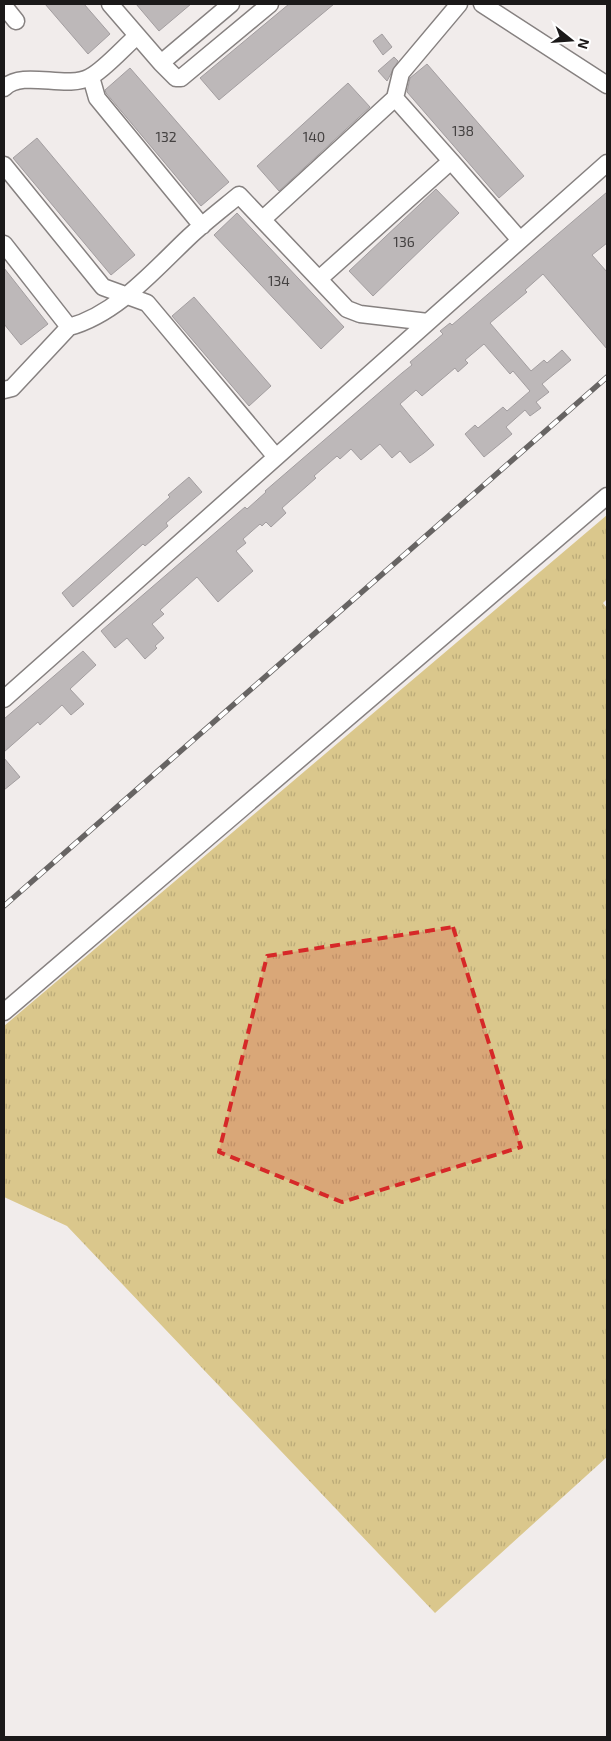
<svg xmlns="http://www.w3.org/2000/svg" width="611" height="1741" font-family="'Exo 2',sans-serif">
<defs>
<pattern id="grass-tufts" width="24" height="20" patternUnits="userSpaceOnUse" patternTransform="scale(1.25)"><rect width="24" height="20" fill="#dac78c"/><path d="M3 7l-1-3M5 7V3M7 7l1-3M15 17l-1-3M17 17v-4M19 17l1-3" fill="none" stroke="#baaa78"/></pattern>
</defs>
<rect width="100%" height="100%" fill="#f1eceb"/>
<path fill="url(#grass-tufts)" d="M607 515V599L603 603 607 608V1457L435 1613 67 1226 4 1197V1026Z"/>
<path fill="#bdb8b9" stroke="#a39ea0" d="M45 4H84L110 34 88 54Z
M136 4H191L159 31Z
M289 4H334L219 100 200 78Z
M382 34 392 47 383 55 373 41Z
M394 57 398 61 387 81 378 71Z
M427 64 524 176 499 198 407 92 410 78Z
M130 68 229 182 201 206 106 93 105 90Z
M348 83 370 107 279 191 257 166Z
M37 138 135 255 111 275 13 158Z
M436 189 459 213 373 296 349 271Z
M607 192V243L592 255 607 272V349L543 274 525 290 527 292 490 323 531 371 544 360 547 363 562 350 571 360 542 384 549 392 536 402 541 408 530 416 525 410 506 427 512 434 484 457 465 434 475 425 478 428 503 407 507 411 530 391 513 371 510 374 484 344 465 360 468 363 458 372 455 368 422 396 416 390 400 404 434 445 424 453 410 463 400 451 392 458 380 444 361 460 351 449 340 459 337 456 314 476 316 478 282 508 286 513 271 527 266 522 262 526 260 524 243 539 246 543 236 551 253 571 229 592 218 602 197 577 160 610 164 614 152 624 164 638 155 646 157 648 145 659 127 638 115 648 101 631 245 507 247 509 266 492 265 491 402 373 412 365 410 362 443 334 440 331 450 323 452 325Z
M237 213 344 327 321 349 214 235Z
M4 268 48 324 21 345 4 324Z
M194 297 271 386 249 406 172 316Z
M189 477 202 492 166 523 168 526 145 546 143 544 73 607 62 593 170 497 168 495Z
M83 651 96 665 70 689 84 704 71 715 62 705 40 725 38 722 4 752V719Z
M4 758 20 777 4 790Z"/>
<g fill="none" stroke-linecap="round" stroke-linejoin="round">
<g stroke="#868180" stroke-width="19">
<path id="minor" d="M110 4 161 63 231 4
M482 4 607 85
M4 6 16 21
M161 63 176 78H181L270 4
M91 77 97 98 202 226
M4 88C23 69 66 90 90 77 104 70 125 46 137 36
M395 98 401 73 459 4
M451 161 520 240
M4 165 103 287 147 303 276 457
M263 219 395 98 451 161 319 279
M4 244 69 327
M4 390 12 388 69 327C117 314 154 270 189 237 205 222 222 209 239 195L347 309 360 314 428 322
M4 699 607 163
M4 1012 607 496"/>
</g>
<use href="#minor" stroke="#fff" stroke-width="16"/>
<g stroke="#676463" stroke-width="5.5">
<path id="rail" d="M4 906 607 377"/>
</g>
<use href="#rail" stroke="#fff" stroke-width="4" stroke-dasharray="11" stroke-linecap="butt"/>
</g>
<path fill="#d62828" fill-opacity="0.2" stroke="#d62828" stroke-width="4" stroke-dasharray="10 6" stroke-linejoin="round" d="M453 927 521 1147 342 1202 219 1152 267 956Z"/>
<g text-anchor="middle" stroke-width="4" stroke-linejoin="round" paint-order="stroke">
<g font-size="14" fill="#444141">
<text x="463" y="136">138</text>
<text x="166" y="142">132</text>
<text x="314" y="142">140</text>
<text x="404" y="247">136</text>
<text x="279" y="286">134</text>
</g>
</g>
<rect width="611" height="1741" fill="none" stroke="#1b1919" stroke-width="10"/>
<g transform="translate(571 40) rotate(107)" stroke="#ffffff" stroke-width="4" paint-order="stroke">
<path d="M0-4L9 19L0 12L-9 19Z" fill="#1b1919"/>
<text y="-8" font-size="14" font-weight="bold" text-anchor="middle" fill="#1b1919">N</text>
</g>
</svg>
